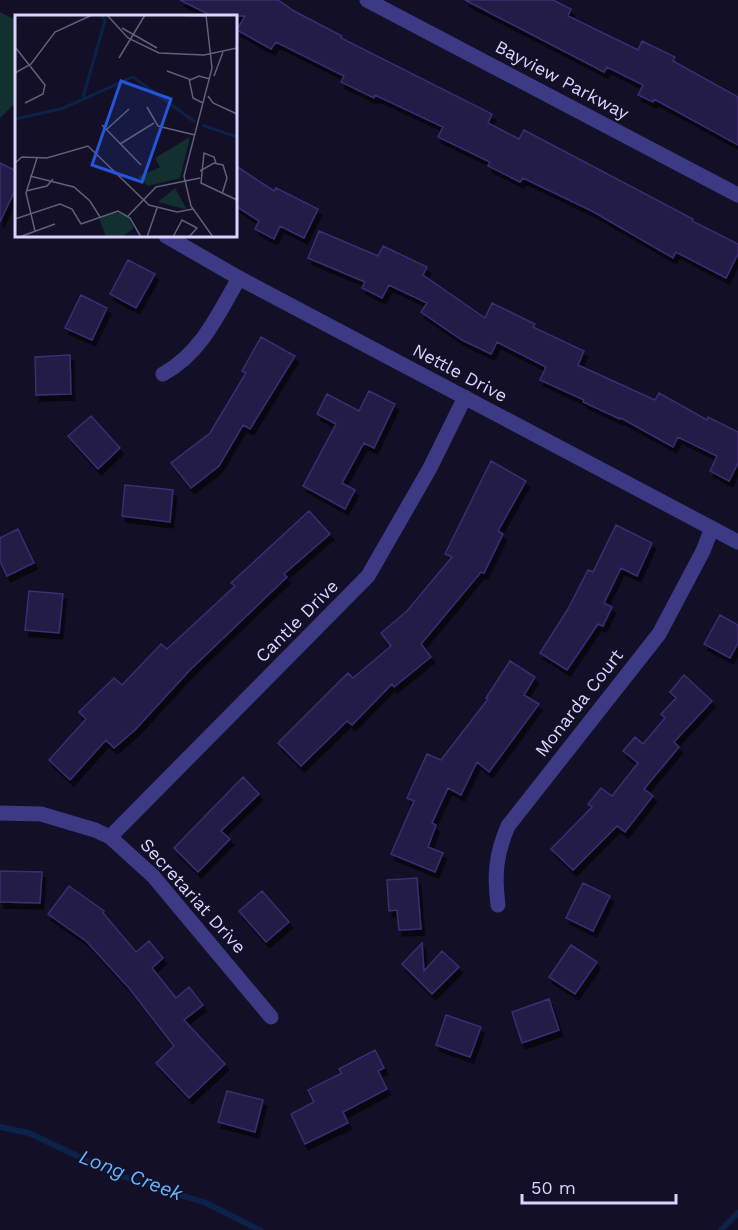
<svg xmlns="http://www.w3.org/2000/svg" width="738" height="1230" font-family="'Work Sans',sans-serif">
<defs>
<filter id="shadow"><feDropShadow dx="3.5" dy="6" stdDeviation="0" flood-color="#0009"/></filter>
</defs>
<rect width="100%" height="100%" fill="#130f26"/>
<path fill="#12302f" d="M0 12 16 20V102L0 118Z"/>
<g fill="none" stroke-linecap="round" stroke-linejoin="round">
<path stroke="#0c2248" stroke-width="6" d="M0 1127 29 1133 115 1174 206 1203 260 1230
M721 1230 738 1213"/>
</g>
<path fill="#241b47" stroke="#3b2d73" stroke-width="1.5" filter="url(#shadow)" d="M180 0H278L294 11 342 36 341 38 492 114 488 123 519 139 524 130 693 219 692 221 738 244V254L726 278 676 252 673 258 592 211 523 178 520 182 488 166 490 162 438 137 443 127 375 95 374 98 341 82 344 76 276 42 271 49 237 30 245 16H212Z
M465 0H553L571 9 568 16 638 50 642 41 675 57 673 61 738 97V145L654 99 653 102 638 95 643 85 607 67 604 72Z
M0 163 16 171V188L0 222Z
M236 166 274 191 276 188 318 209 304 238 280 226 274 239 255 229 259 221 236 206Z
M319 231 378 256 383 246 427 267 423 275 485 318 492 303 535 324 533 327 584 351 578 365 655 400 659 393 707 420 708 417 738 432V463L729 481 710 471 717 456 678 437 673 447 621 418 620 419 583 402 584 400 540 380 546 367 497 342 491 354 462 340 421 312 427 303 389 285 382 298 362 288 365 282 308 258Z
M128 260 155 274 136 308 110 294Z
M81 295 107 308 92 340 65 328Z
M261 337 295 356 250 429 243 425 219 466 191 488 171 463 210 433 246 373 242 371Z
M70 355 71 394 36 395 35 357Z
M369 391 395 404 374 448 364 443 342 483 355 490 345 509 303 486 336 424 317 414 327 394 359 411Z
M91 416 120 448 98 469 68 436Z
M491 461 526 481 498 531 503 534 484 573 481 572 421 644 431 657 394 687 392 684 352 725 347 721 301 766 278 743 348 673 353 678 391 646 381 633 407 611 452 557 445 554Z
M125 485 173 490 170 522 122 516Z
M309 511 330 534 284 574 287 577 189 671 135 730 114 748 106 740 70 780 49 760 86 719 79 712 114 678 122 685 161 644 167 649 235 586 231 583Z
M616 525 652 543 637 576 621 568 604 603 612 607 603 626 598 624 567 670 540 653 568 609 588 570 593 572Z
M18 529 34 563 7 576 0 561V538Z
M29 591 63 594 59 633 25 630Z
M720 615 738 625V643L730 658 704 644Z
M510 661 535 677 524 695 539 704 489 772 477 762 461 795 448 788 432 823 436 825 428 847 443 853 435 872 391 854 414 801 407 798 427 754 441 760 488 699 486 698Z
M684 675 712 701 674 742 679 747 644 789 653 796 625 832 617 826 573 870 551 849 592 807 588 804 601 788 612 796 638 763 623 751 635 737 643 744 665 718 661 714 676 698 670 692Z
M243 777 259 794 221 831 230 839 198 872 174 848Z
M0 871 42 872 40 903 0 902Z
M417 878 421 929 399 930 397 910 389 911 387 880Z
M583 883 610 896 593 931 566 918Z
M69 886 104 911 103 913 136 952 149 941 163 958 152 968 176 998 189 987 203 1005 184 1020 225 1064 189 1098 156 1063 174 1046 129 988 86 941 48 914Z
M262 891 289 922 266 942 239 911Z
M422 943 424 971 442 951 459 967 432 994 402 964Z
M571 945 597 962 575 994 549 977Z
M549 999 559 1030 522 1043 512 1012Z
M446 1015 481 1027 470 1057 436 1045Z
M375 1050 384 1068 378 1071 387 1089 343 1112 348 1123 305 1144 291 1114 314 1102 308 1090 342 1073 339 1069Z
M227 1091 263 1100 255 1132 218 1122Z"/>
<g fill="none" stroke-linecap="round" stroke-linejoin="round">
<path stroke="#3d3a85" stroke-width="15" d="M367 0 738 195
M166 236 239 278 738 542
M163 374C201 353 218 315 239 278
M0 813 41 814 95 830 110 837 153 876 271 1017
M110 837 368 576 430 468 465 397
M498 905C494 875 496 854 508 826L659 634 703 551 712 528"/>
</g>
<g text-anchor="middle" stroke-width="4.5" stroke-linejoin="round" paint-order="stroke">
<g font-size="18" fill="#d9d4ff" stroke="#130f26">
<text transform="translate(562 80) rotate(28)" y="6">Bayview Parkway</text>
<text transform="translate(460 373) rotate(28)" y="6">Nettle Drive</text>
<text transform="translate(297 621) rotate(-45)" y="6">Cantle Drive</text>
<text transform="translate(579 703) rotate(-52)" y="6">Monarda Court</text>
<text transform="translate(193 896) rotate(48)" y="6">Secretariat Drive</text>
</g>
<g font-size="20" font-style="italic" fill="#62b6ff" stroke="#130f26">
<text transform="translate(131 1175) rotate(21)" y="7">Long Creek</text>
</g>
</g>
<g transform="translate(15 15)">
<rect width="222" height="222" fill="#130f26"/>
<path d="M175 122 165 163 133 171 123 162 145 152 140 143ZM160 173 171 193 169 194 143 187ZM98 197 111 199 119 213 107 222H91L84 203Z" fill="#12302f"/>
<path fill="none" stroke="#0c2248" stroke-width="3" d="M68 82 90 6 87 0M0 104 46 94 118 62 180 107M187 110 222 122"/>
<path fill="none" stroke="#625e7d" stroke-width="1.5" d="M92 0 113 23 144 38 189 40 222 33M158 0 191 1M191 0 197 53 169 161 176 191 198 222M107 13 142 33M0 32 30 70 28 79 10 88M104 43 130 0M152 56 174 64 178 83 188 88M0 58 16 49 40 17 77 0M199 61 208 37M175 65 184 61 195 64M193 81 198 88 222 99M132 92 143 111 180 120M87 110 126 150M91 115 114 94M105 129 139 108M0 148 7 142 32 143 73 131 134 190 162 197 178 194M201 148 199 142 189 138 186 168 222 185M185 156 199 148 208 150 212 163 207 179M15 161 59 172 75 186 85 202M11 176 32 171 38 164M113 201 141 172 185 163M0 204 45 189 57 194 66 209M66 209 103 196 115 203 126 222M20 216 11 178 22 143M7 221 40 209M132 222 142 193M158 222 167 205 182 213 174 222"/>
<path fill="#2655da" fill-opacity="0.15" stroke="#2655da" stroke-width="3" d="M106 66 156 84 127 167 77 150Z"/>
<rect width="222" height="222" fill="none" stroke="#d9d4ff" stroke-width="3"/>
</g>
<path d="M522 1194v9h154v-9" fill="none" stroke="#d9d4ff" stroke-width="3"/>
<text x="531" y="1194" font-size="18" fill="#d9d4ff" stroke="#130f26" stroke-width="4.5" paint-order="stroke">50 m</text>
</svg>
